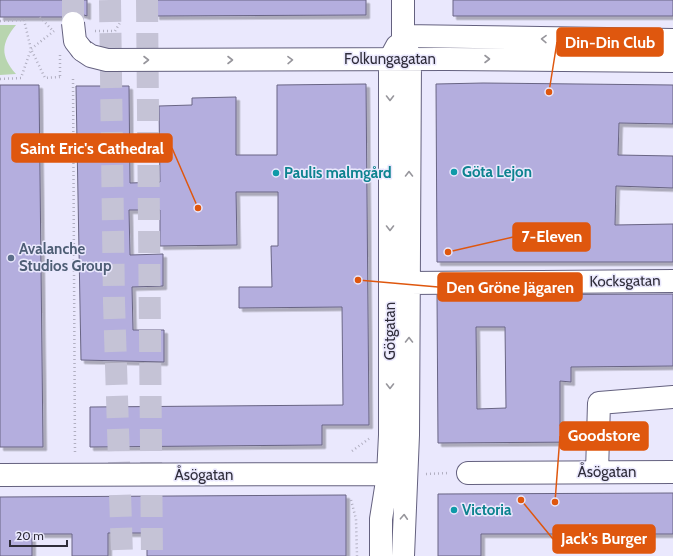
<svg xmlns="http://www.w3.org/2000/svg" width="673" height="556" font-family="Cabin,sans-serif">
<defs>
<filter id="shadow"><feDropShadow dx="3.5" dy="3.5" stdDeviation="0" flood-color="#0004"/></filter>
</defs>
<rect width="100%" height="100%" fill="#eae8fd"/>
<path fill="#b8d5af" d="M0 25H16C1 43 0 56 16 74L0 75Z"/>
<path fill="#b4aede" stroke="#696584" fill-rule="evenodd" filter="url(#shadow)" d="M0 0H87V16L72 11 66 13 63 17H0Z
M156 0H366V15L156 16Z
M453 0H673V16H453Z
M483 83 673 85V124L619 123 618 155 673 156V188L616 186 615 225 673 224V262H437L436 84Z
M366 84 369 425H322V445L90 447V407L343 405 342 307 239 308V287H272L271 246H278V192H236L237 245 160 246V210H129L130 255 163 254V286L132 287 133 330H164V362L81 360 76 86H129L130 183 160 182 159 106 192 105V98L236 97V155H277V85Z
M0 85H39L43 447H0Z
M673 294V366L571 367V382L560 381V426H586L585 442 438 443 437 295ZM476 327H505L506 408 477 409Z
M673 493V534H481V556H438V494Z
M346 495V556H147V533H108V556H72V534H32V556H0V497Z"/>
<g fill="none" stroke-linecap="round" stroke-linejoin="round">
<path stroke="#c5c3d6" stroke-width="22" stroke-dasharray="22 11" stroke-linecap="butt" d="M73 0V23"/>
<path stroke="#c5c3d6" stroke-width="22" stroke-dasharray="22 11" stroke-linecap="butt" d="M110 0 114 302 122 556
M147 0 152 556"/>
<g stroke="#64617f" stroke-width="24">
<path id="minor" d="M403 0V36L410 59 408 435 403 556
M403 36 673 40
M82 50 91 56 107 60 447 59 673 61
M409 283 673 281
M597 472 599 403 673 397
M468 473 673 472
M0 475 403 474
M381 556V519L388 475 390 435V59L397 46"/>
</g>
<path stroke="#b1afc1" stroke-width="2.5" stroke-dasharray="1 3" stroke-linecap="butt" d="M0 21 24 20 31 49 45 78 60 77
M95 31H115L121 21
M0 79 21 78 31 49 54 31
M73 79 75 455
M352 451 370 438
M426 474 449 473
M351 500 356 519 357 556"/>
<use href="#minor" stroke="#fff" stroke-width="22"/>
<g stroke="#64617f" stroke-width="24" stroke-linecap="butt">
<path id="minor-bridge" d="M73 23 75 41 82 50"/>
</g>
<path stroke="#b1afc1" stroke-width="2.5" stroke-dasharray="1 3" stroke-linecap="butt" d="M40 17 53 31
M60 55V77"/>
<use href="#minor-bridge" stroke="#fff" stroke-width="22"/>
</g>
<defs><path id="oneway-chevron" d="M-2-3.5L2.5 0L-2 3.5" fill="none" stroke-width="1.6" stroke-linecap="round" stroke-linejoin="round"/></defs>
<g stroke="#97969c">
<use href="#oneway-chevron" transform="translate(544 39) rotate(-179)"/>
<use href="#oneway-chevron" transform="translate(487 59)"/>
<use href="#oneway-chevron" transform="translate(146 60)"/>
<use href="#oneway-chevron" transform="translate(230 60)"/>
<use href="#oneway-chevron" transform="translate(290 60) rotate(-1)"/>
<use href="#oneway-chevron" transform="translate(390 98) rotate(90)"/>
<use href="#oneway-chevron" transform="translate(409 174) rotate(-90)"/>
<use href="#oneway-chevron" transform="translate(390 228) rotate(90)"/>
<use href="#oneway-chevron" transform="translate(409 340) rotate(-90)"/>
<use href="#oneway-chevron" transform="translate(390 386) rotate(90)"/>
<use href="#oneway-chevron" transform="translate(404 517) rotate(-87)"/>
</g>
<g fill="#0f9aa8" stroke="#eae8fd" stroke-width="1.5">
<circle cx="454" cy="172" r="4"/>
<circle cx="276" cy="173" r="4"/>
<circle cx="454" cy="510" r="4"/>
</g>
<circle fill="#5c6f8a" stroke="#eae8fd" stroke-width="1.5" cx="11" cy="258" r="4"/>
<g text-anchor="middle" stroke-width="3" stroke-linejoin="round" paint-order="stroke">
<g font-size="15" fill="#2f2d3a" stroke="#eae8fd">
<text x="390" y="64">Folkungagatan</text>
<text transform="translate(625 281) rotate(-1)" y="5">Kocksgatan</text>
<text transform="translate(390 331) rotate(-90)" y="5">Götgatan</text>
<text x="607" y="477">Åsögatan</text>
<text x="204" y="480">Åsögatan</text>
</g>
<g font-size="15" font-weight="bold" fill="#0d838f" stroke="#eae8fd" text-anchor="start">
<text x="462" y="177">Göta Lejon</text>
<text x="284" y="178">Paulis malmgård</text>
<text x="462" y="515">Victoria</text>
</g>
<g font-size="15" font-weight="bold" fill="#4e5e75" stroke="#eae8fd" text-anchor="start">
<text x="19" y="254">Avalanche<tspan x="19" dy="17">Studios Group</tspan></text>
</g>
</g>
<path fill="none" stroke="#df570e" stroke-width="1.5" d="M549 92L557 42M198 208L172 148M448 252L513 237M358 280L438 287M555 502L560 436M521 500L553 539"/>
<g fill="#df570e" stroke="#eae8fd" stroke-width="1.5">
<circle cx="549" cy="92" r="4"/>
<circle cx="198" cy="208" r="4"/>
<circle cx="448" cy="252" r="4"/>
<circle cx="358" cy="280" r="4"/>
<circle cx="555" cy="502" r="4"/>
<circle cx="521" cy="500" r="4"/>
</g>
<g fill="#df570e" stroke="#df570e" stroke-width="1.5">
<rect x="557" y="28" width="106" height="28" rx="4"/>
<rect x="12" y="134" width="160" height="28" rx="4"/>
<rect x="513" y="223" width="77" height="28" rx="4"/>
<rect x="438" y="273" width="144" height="28" rx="4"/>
<rect x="560" y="422" width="88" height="28" rx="4"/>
<rect x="553" y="525" width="102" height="28" rx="4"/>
</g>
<g font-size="16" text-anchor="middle" font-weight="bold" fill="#fff">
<text x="610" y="48">Din-Din Club</text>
<text x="92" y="154">Saint Eric's Cathedral</text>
<text x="552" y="242">7-Eleven</text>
<text x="510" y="293">Den Gröne Jägaren</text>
<text x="604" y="441">Goodstore</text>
<text x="604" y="544">Jack's Burger</text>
</g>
<path d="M10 540v6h57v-6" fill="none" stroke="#2f2d3a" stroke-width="2"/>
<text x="16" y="540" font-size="12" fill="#2f2d3a" stroke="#eae8fd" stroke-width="3" paint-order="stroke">20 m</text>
</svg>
